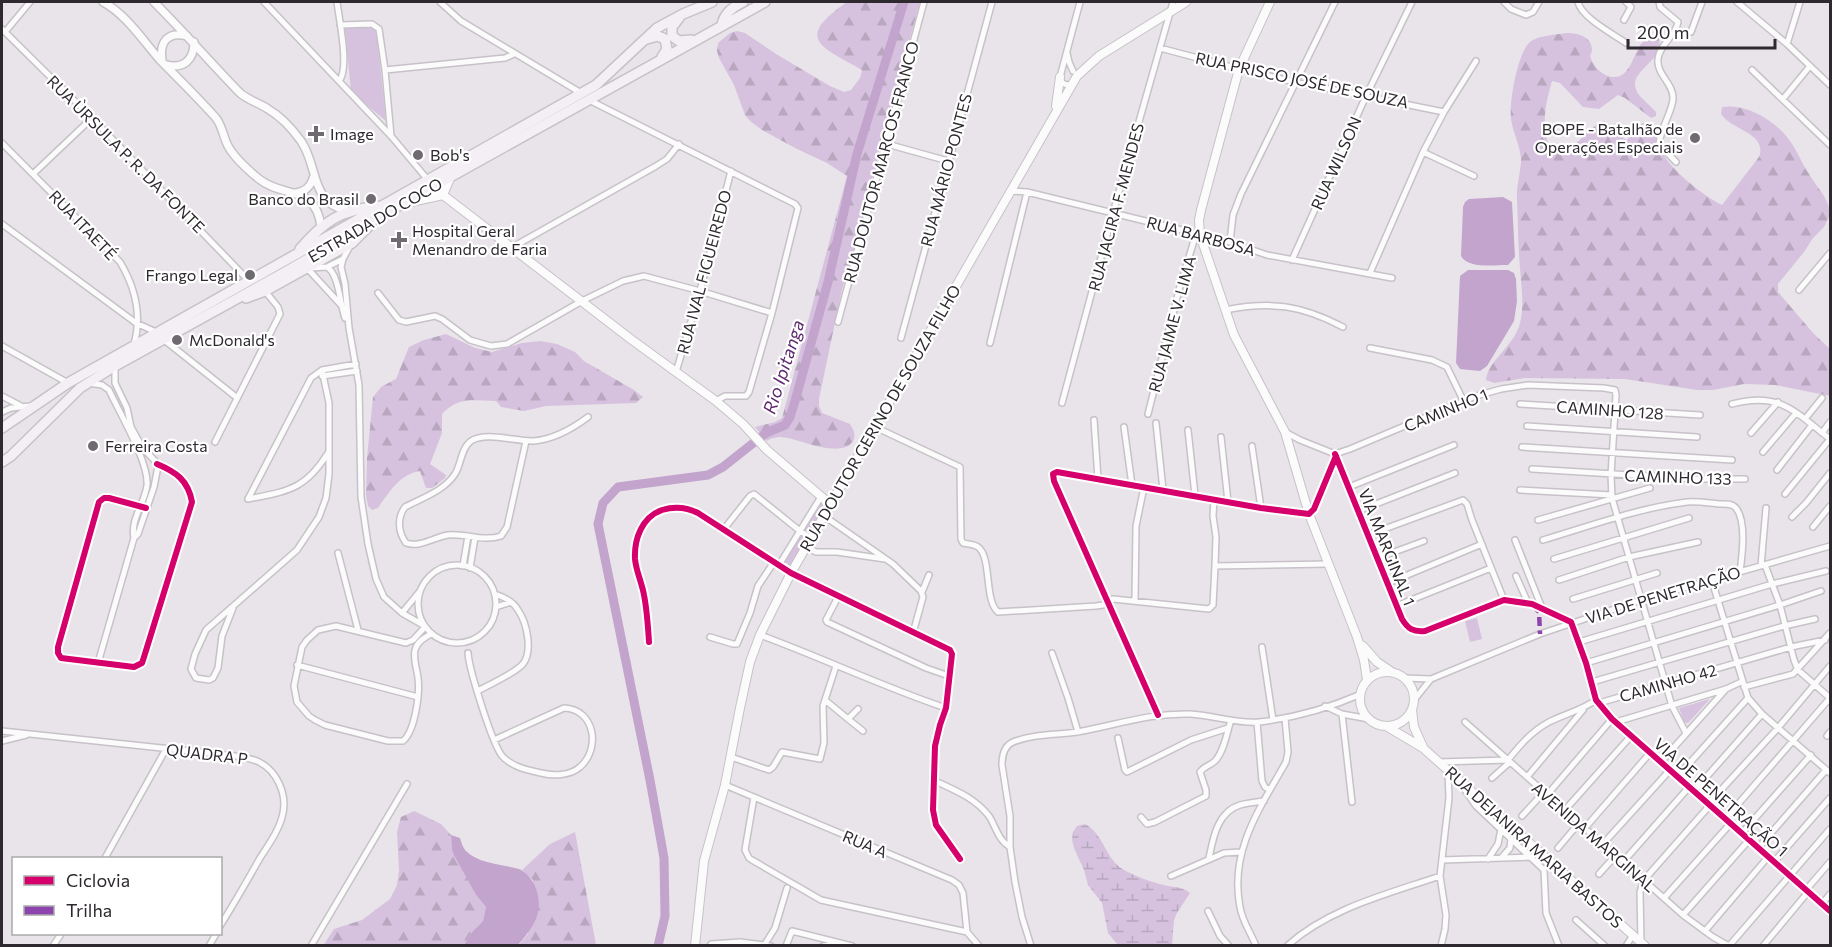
<svg xmlns="http://www.w3.org/2000/svg" width="1832" height="947" font-family="Commissioner,sans-serif">
<defs>
<pattern id="forest-firs" width="22" height="20" patternUnits="userSpaceOnUse" patternTransform="scale(1.5)"><rect width="22" height="20" fill="#d6c2de"/><path d="M5 1l3.5 6h-7zM16 11l3.5 6h-7z" fill="#b8a7bf"/></pattern>
<pattern id="wetland-marsh" width="20" height="14" patternUnits="userSpaceOnUse" patternTransform="scale(1.5)"><rect width="20" height="14" fill="#d6c2de"/><path d="M1 5h8M5 5V1M11 12h8M15 12V8" fill="none" stroke="#b8a7bf"/></pattern>
</defs>
<rect width="100%" height="100%" fill="#e9e4ea"/>
<path fill="url(#forest-firs)" d="M847 2H920L886 125 856 243 842 289 819 399V406L822 413 850 424C854 430 856 435 853 441 841 460 798 438 781 437 776 437 771 438 767 441L755 427 775 422 782 418 847 176 827 163 797 149 762 130 750 121 745 115 734 85 719 58 717 51 718 43 730 33 737 31 745 33 776 54 830 86 844 92 851 90 860 78 862 70C823 47 792 40 847 2Z
M1567 33C1577 33 1591 36 1592 49 1592 55 1589 53 1591 59 1594 67 1603 76 1612 77 1630 79 1633 55 1641 44 1644 40 1648 37 1652 35L1659 38C1665 64 1622 71 1639 95 1644 101 1651 106 1656 112V116L1651 118 1625 98 1618 95 1599 109 1583 107 1560 83 1552 81C1546 102 1539 130 1552 150 1575 158 1582 129 1604 121 1613 126 1617 135 1627 140L1636 127 1643 123 1650 124 1657 128C1657 135 1657 141 1659 147 1668 168 1702 195 1722 205L1759 157C1768 133 1731 130 1721 114L1722 107C1747 103 1776 121 1790 141 1798 152 1802 164 1809 174 1817 188 1830 199 1830 215L1824 227 1813 238 1804 252 1778 284V292L1813 333 1830 349V396L1775 385 1744 384 1713 390H1697L1625 379 1525 378 1494 383 1486 380C1488 359 1518 344 1521 318 1524 301 1521 285 1520 268 1518 245 1518 222 1517 199 1516 186 1521 172 1521 159 1520 145 1513 133 1511 119 1509 103 1517 57 1528 44 1536 35 1555 35 1567 33Z
M446 334 475 348 492 352 522 343 540 341 557 344 575 352 584 361 634 390 643 397 636 403 546 406 524 411 501 407 496 401C473 401 459 396 442 414V433L430 464 446 475 445 478 432 488H426L420 471C400 474 389 492 378 508L372 510 368 506 366 495 367 458 373 397 381 387 396 379 409 347 424 340Z
M414 811 441 824 451 835 452 849 476 895 486 907 483 921 472 932 464 945 323 946 334 929 362 920 390 899 397 885 399 871 397 832 401 817Z
M575 832 596 945 518 946 528 934 533 880 522 870 550 844Z"/>
<path fill="url(#wetland-marsh)" d="M1085 824C1104 834 1105 859 1124 870 1133 875 1153 883 1164 885 1174 888 1182 886 1190 893L1177 913 1174 920 1172 945H1118L1108 933 1102 903 1088 885 1084 870 1074 848 1072 840 1073 832 1077 826Z"/>
<path fill="#d6c2de" d="M376 27 386 121 351 92 345 28Z
M821 499 828 504 792 567 783 561Z
M1477 618 1482 639 1470 642 1465 621Z
M1710 699 1688 723 1684 722 1679 708Z"/>
<path fill="#c2a4cd" d="M1503 197 1512 202 1515 257 1508 265C1495 265 1468 269 1461 256L1463 207 1465 202 1469 199Z
M1468 270H1508L1514 273 1516 279 1517 301 1514 321 1487 366 1480 371 1460 369 1456 363 1460 276Z
M451 835 460 838C461 842 463 848 466 851 479 864 502 864 519 869 526 872 532 879 535 886 545 912 534 926 518 945H464L472 932 483 921 486 907 476 895 454 855 452 850Z"/>
<g fill="none" stroke-linecap="round" stroke-linejoin="round">
<path stroke="#c2a4cd" stroke-width="9" d="M658 946 665 916 664 858 650 780 598 524 603 503 618 487 708 475 723 467 766 433 785 425 790 417 795 401 828 282 857 154 904 2"/>
<g stroke="#c6c2c7" stroke-width="8">
<path id="minor" d="M264 2 391 136 428 180
M337 2C339 19 350 69 339 81
M440 2 461 21 581 93
M1504 2 1511 9 1526 15 1533 12 1539 2
M1578 2C1581 17 1613 34 1626 43
M1659 2 1660 7 1678 22C1676 36 1659 45 1658 59 1656 74 1674 84 1673 99 1672 112 1661 127 1659 144L1676 162
M1737 2 1787 44 1830 85
M1624 20 1631 7 1626 2
M340 25 372 24 379 29 385 70 391 136
M2 29 92 118 249 281
M5 32 30 2
M1691 32 1702 2
M1787 44 1800 2
M1160 48 1239 69 1295 82 1444 112
M1067 53 1069 62 1073 71
M385 70 505 58 514 54
M1752 70 1830 145
M1071 85C1065 85 1061 84 1060 77L1080 2
M1783 99 1810 66
M589 100 795 204 798 208 772 313 749 392 746 396H725L716 401
M2 143 120 262C135 287 142 316 134 345
M887 144 948 161
M1423 152 1474 176
M33 174 92 118
M1010 191 1027 192 1113 213 1230 242 1267 255 1392 278
M2 224 136 323 156 332
M1230 242 1233 215 1241 194 1335 2
M350 246 343 259 341 267 345 284 349 328 359 385 361 497 368 544 376 579 384 597 402 613 423 625
M511 248 656 166 667 159 679 144
M1292 260 1366 96 1412 2
M327 267C339 274 340 305 345 318
M307 268 341 305
M310 268 327 267 343 259
M1370 273 1423 152 1444 112 1476 61
M1799 290 1830 253
M378 293 399 320 406 322 435 316 442 319 470 340 491 346 507 344 582 301 623 281 644 276 700 291 772 313
M1225 310C1272 301 1301 305 1343 327
M838 322 924 2
M901 338 992 2
M163 339 236 397
M990 343 1027 192
M2 346 68 383
M1370 348 1432 360 1447 367 1464 402
M676 372 700 291 731 171
M322 376 357 371
M88 383 102 385 109 390C119 412 149 462 147 485 145 503 130 519 134 538
M2 396 21 406
M1062 403 1113 213 1173 2
M1520 404 1700 415
M1732 404C1780 391 1795 412 1830 439
M2 412 11 408 30 406
M1148 414 1179 290 1196 234
M1805 419 1822 398
M1094 420 1098 479
M1156 423 1163 490
M1527 426 1697 437
M875 427 960 467 961 539 963 543C967 544 974 544 978 547 992 557 984 601 998 612L1096 606 1103 605 1113 599 1209 609 1213 605 1215 566 1328 564
M1124 427 1132 485
M1188 430 1195 495
M1285 432 1300 440 1335 454 1350 449 1476 396 1501 389 1528 385 1604 388 1615 390 1616 395 1611 475 1612 498 1672 706 1686 733
M1751 433 1778 402
M1822 433 1830 422
M1221 437 1228 502
M526 441 507 527 501 536C483 542 466 533 448 535 434 537 420 548 406 543 398 532 397 518 405 507 422 498 444 491 455 474 461 465 461 448 471 441 486 431 517 442 534 441 555 439 572 429 588 417
M215 442 280 314 278 307 265 291
M1252 446 1261 508
M1522 447 1732 460
M1763 452 1796 413
M1335 454 1402 619C1408 629 1413 632 1425 631L1504 600 1532 604 1571 622 1586 663 1596 700 1612 719 1830 911
M1532 469 1696 479H1745
M1777 470 1812 425
M1349 487 1454 445
M1520 490 1612 495
M1785 494 1830 439
M248 499 311 378 322 370 356 364
M248 499C288 491 305 490 328 453
M1214 499 1213 516 1216 537 1215 566
M146 508 109 498H104L99 502 58 647V653L61 658 134 667 142 663 144 657 192 502C188 480 176 472 157 464
M1358 511 1455 473
M824 516 893 564 921 591 923 597 913 633
M1792 517 1806 503 1830 473
M1538 520 1650 488
M1813 527 1830 506
M724 529 750 496 754 494 800 531 811 538
M1368 535 1463 500 1467 504 1472 520 1504 600
M1515 540 1542 608
M1543 540C1590 526 1638 508 1687 502 1698 501 1708 503 1719 504 1725 504 1732 503 1736 508 1747 522 1742 556 1740 572
M806 547 816 552H837L885 559
M338 553 358 630
M1378 558 1424 541
M1554 559 1689 518
M779 565 819 500
M418 604a39 39 0 1 1 78 0a39 39 0 1 1-78 0Z
M463 566 468 536
M1761 566 1766 508
M470 568 475 537
M1516 576 1528 603
M1559 580 1629 557 1698 542
M1712 581 1748 698 1762 714 1830 773
M1388 583 1482 544
M922 592 929 575
M838 597 826 620 827 622 926 668 949 676
M1573 599 1657 573
M1135 600 1136 526 1144 487
M1396 606 1491 568
M496 607 511 602
M233 608 222 636 218 668 213 678 209 680 196 678 191 669 195 654 206 630 297 550 319 517 326 498 329 474V403L322 370
M402 613 420 591
M425 627 413 640 406 643 336 626 318 630 307 640 302 647 294 686 297 702 309 716 315 720 325 725 388 741H403C415 731 420 694 418 678 417 669 413 659 415 650 417 642 424 638 431 634
M760 635C823 658 883 687 946 708
M710 637 733 644H737L750 613 758 586 774 562
M649 642C648 626 647 610 644 595 642 583 636 571 635 559 634 539 642 517 662 510 675 506 686 507 698 513L791 573 950 650 952 654 946 708 940 725 935 746 933 810 936 825 960 859
M1579 642 1772 584 1826 571
M1262 647 1273 720
M468 653C469 669 493 747 503 757 513 767 527 770 541 773 553 776 570 776 580 767 601 749 595 709 564 708L494 740
M1052 653 1068 698 1078 732
M98 663 134 538 138 534 154 487 158 466 156 462 142 447 131 427 127 408 115 383V366
M1586 663 1780 605 1821 591
M297 665 418 697
M1404 678 1431 679
M1592 682 1784 626 1815 619
M1744 687 1793 674 1830 633
M478 691C490 684 514 674 523 664 533 651 527 623 518 610 513 601 504 597 495 594
M825 700 848 719 858 709
M1414 700 1431 679 1540 634 1641 600 1830 546
M1599 703 1791 647 1825 640
M1325 706 1342 714 1369 719
M1342 714 1352 802
M1158 715 1054 481 1053 474 1057 472 1261 508 1309 514 1314 509 1336 456
M848 719 863 731
M1257 722 1262 781 1265 787 1270 790
M1465 722 1683 915 1713 937 1729 946
M1616 722 1726 689 1741 682
M2 731 218 754C232 756 247 756 259 762 277 771 287 794 283 813 280 829 269 844 260 858 247 881 234 904 220 926
M1827 736 1830 732
M1118 738 1125 770 1127 772 1191 740 1228 728
M2 741 26 735
M731 757 769 770 773 767 782 752 820 759 824 743 823 706 836 666
M1439 762 1508 760C1520 745 1532 731 1549 722 1565 714 1582 710 1596 700
M1661 762 1726 689
M1678 776 1748 698
M1527 777 1583 710
M1492 778 1510 762
M933 780C954 790 974 797 989 816 996 827 998 840 1010 847
M1461 784 1476 806 1544 870 1546 913 1559 946
M725 785 952 880 959 885 963 893 967 932
M1694 791 1762 714
M1547 795 1612 719
M754 797 745 850 749 858 752 860 821 900 967 932
M1709 803 1778 728 1830 666
M1565 810 1631 736
M1522 816 1544 792
M1141 817 1147 824 1155 822 1206 796V790L1200 772C1204 766 1210 766 1215 761 1224 752 1227 732 1231 720
M1726 818 1830 698 1798 670 1794 660 1780 605 1765 565
M1585 828 1650 753
M1742 833 1811 755
M1603 844 1670 770
M1558 848 1579 823
M1758 848 1826 770
M1502 857 1510 848 1511 838
M105 858 166 749
M1209 858C1213 839 1217 812 1240 805 1247 803 1256 802 1264 801
M1488 859 1498 844 1501 829
M1442 860 1531 857
M1623 862 1690 786
M1774 862 1830 798
M1599 874 1616 855
M1171 876 1224 853 1241 852
M1806 890 1830 862
M1664 898 1731 823
M1822 904 1830 894
M1208 911 1220 936 1229 946
M1683 915 1749 840
M1576 920 1605 946
M1705 931 1768 857
M967 932 979 946
M1641 942 1640 892 1644 880 1711 804
M765 944 775 928 787 888
M53 946 61 934
M209 946 216 934
M311 946 407 784
M710 946 711 944 740 942 771 946
M786 946 792 931 852 946
M823 946 837 944
M1031 946 1022 917 1015 882 1010 847V816L1002 765C1002 756 1004 746 1013 742 1033 734 1056 735 1077 732 1117 725 1148 713 1190 714 1213 715 1236 724 1259 722 1293 718 1329 708 1361 694
M1256 946C1251 933 1242 921 1240 907 1229 851 1260 808 1286 762L1288 752 1285 718
M1287 946C1329 908 1388 894 1440 876
M1441 946 1445 929 1446 915 1440 876 1449 798 1448 771
M1626 946 1633 935
M1729 946 1830 829
M1763 946 1808 892"/>
</g>
<g stroke="#c6c2c7" stroke-width="10">
<path id="tertiary" d="M103 2C127 15 143 41 161 61 180 80 198 98 216 118 222 126 223 135 227 144 233 157 248 170 259 179 284 199 316 184 321 227
M154 2C183 31 211 63 240 93 248 100 259 103 268 109 280 116 293 130 301 141 319 167 309 201 347 211
M162 60C159 41 169 31 187 36
M166 65C184 69 194 60 194 42
M295 193C306 192 311 186 314 176"/>
</g>
<g stroke="#c6c2c7" stroke-width="10">
<path id="secondary" d="M1270 2 1239 69 1201 210 1199 220 1200 235 1234 335 1285 432 1309 514 1357 637 1364 660 1367 680
M1056 106 1060 77
M443 195 451 176
M411 202 443 195 632 340 716 401 743 424 767 450 823 498 830 506
M1363 646 1377 662 1392 672
M1360 699a27 27 0 1 1 54 0a27 27 0 1 1-54 0Z
M1412 710 1414 727 1423 747
M1386 726 1423 748 1645 946
M695 946 704 861 725 785 740 708 750 662 760 635 791 573 1077 76 1099 56 1186 2"/>
</g>
<g stroke="#c5c3c6" stroke-width="12">
<path id="trunk" d="M679 18 672 27V36L679 41 691 40
M722 25C724 13 733 7 743 2
M647 39 658 36 665 39 667 49 662 57
M300 249C325 220 340 211 377 206
M246 298 265 291 352 243 370 225
M2 428 68 383 596 85 657 28 683 14 712 2
M2 462 11 456 80 388 115 366 287 271 398 206 765 2"/>
</g>
<use href="#minor" stroke="#fcfbfc" stroke-width="5"/>
<use href="#tertiary" stroke="#fcfbfc" stroke-width="7"/>
<use href="#secondary" stroke="#fcfbfc" stroke-width="8"/>
<use href="#trunk" stroke="#f4eff4" stroke-width="9"/>
<path stroke="#8e44ad" stroke-width="4.5" stroke-dasharray="9 4.5" stroke-linecap="butt" d="M1533 606 1539 612 1540 634"/>
<g stroke="#fff" stroke-width="10">
<path id="cycleway" d="M1335 454 1402 619C1408 629 1413 632 1425 631L1504 600 1532 604 1571 622 1586 663 1596 700 1612 719 1830 911
M146 508 109 498H104L99 502 58 647V653L61 658 134 667 142 663 144 657 192 502C188 480 176 472 157 464
M649 642C648 626 647 610 644 595 642 583 636 571 635 559 634 539 642 517 662 510 675 506 686 507 698 513L791 573 950 650 952 654 946 708 940 725 935 746 933 810 936 825 960 859
M1158 715 1054 481 1053 474 1057 472 1261 508 1309 514 1314 509 1336 456"/>
</g>
<use href="#cycleway" stroke="#d6006c" stroke-width="6"/>
</g>
<g fill="#6f6a70" stroke="#fff" stroke-width="2">
<path d="M313 125h6v6h6v6h-6v6h-6v-6h-6v-6h6z"/>
<circle cx="1695" cy="138" r="6"/>
<circle cx="418" cy="155" r="6"/>
<circle cx="371" cy="199" r="6"/>
<path d="M396 231h6v6h6v6h-6v6h-6v-6h-6v-6h6z"/>
<circle cx="250" cy="275" r="6"/>
<circle cx="177" cy="340" r="6"/>
<circle cx="93" cy="446" r="6"/>
</g>
<g text-anchor="middle" stroke-width="4.5" stroke-linejoin="round" paint-order="stroke">
<g font-size="16" fill="#2d292e" stroke="#fff">
<text transform="translate(1302 80) rotate(12)" y="6">RUA PRISCO JOSÉ DE SOUZA</text>
<text transform="translate(126 154) rotate(45)" y="6">RUA ÙRSULA P. R. DA FONTE</text>
<text transform="translate(881 162) rotate(-75)" y="6">RUA DOUTOR MARCOS FRANCO</text>
<text transform="translate(1336 163) rotate(-66)" y="6">RUA WILSON</text>
<text transform="translate(946 170) rotate(-75)" y="6">RUA MÁRIO PONTES</text>
<text transform="translate(1116 207) rotate(-75)" y="6">RUA JACIRA F. MENDES</text>
<text transform="translate(375 220) rotate(-30)" y="6">ESTRADA DO COCO</text>
<text transform="translate(83 225) rotate(46)" y="6">RUA ITAETÉ</text>
<text transform="translate(1201 236) rotate(15)" y="6">RUA BARBOSA</text>
<text transform="translate(704 272) rotate(-75)" y="6">RUA IVAL FIGUEIREDO</text>
<text transform="translate(1172 324) rotate(-75)" y="6">RUA JAIME V. LIMA</text>
<text transform="translate(1446 410) rotate(-22)" y="6">CAMINHO 1</text>
<text transform="translate(1610 410) rotate(4)" y="6">CAMINHO 128</text>
<text transform="translate(880 418) rotate(-60)" y="6">RUA DOUTOR GERINO DE SOUZA FILHO</text>
<text transform="translate(1678 477) rotate(2)" y="6">CAMINHO 133</text>
<text transform="translate(1387 547) rotate(68)" y="6">VIA MARGINAL 1</text>
<text transform="translate(1663 595) rotate(-17)" y="6">VIA DE PENETRAÇÃO</text>
<text transform="translate(1668 683) rotate(-16)" y="6">CAMINHO 42</text>
<text transform="translate(207 754) rotate(7)" y="6">QUADRA P</text>
<text transform="translate(1721 797) rotate(41)" y="6">VIA DE PENETRAÇÃO 1</text>
<text transform="translate(1594 837) rotate(41)" y="6">AVENIDA MARGINAL</text>
<text transform="translate(865 844) rotate(23)" y="6">RUA A</text>
<text transform="translate(1534 847) rotate(42)" y="6">RUA DEJANIRA MARIA BASTOS</text>
</g>
<g font-size="16" fill="#2d292e" stroke="#fff" text-anchor="start">
<text x="1683" y="135" text-anchor="end">BOPE - Batalhão de<tspan x="1683" dy="18">Operações Especiais</tspan></text>
<text x="330" y="140">Image</text>
<text x="430" y="161">Bob's</text>
<text x="359" y="205" text-anchor="end">Banco do Brasil</text>
<text x="412" y="237">Hospital Geral<tspan x="412" dy="18">Menandro de Faria</tspan></text>
<text x="238" y="281" text-anchor="end">Frango Legal</text>
<text x="189" y="346">McDonald's</text>
<text x="105" y="452">Ferreira Costa</text>
</g>
<g font-size="18" font-style="italic" fill="#5e2a6f" stroke="#fff">
<text transform="translate(784 367) rotate(-72)" y="6">Rio Ipitanga</text>
</g>
</g>
<rect width="1832" height="947" fill="none" stroke="#2d292e" stroke-width="6"/>
<rect x="12" y="857" width="210" height="78" fill="#ffffff" stroke="#aba9ab" stroke-width="1.5"/>
<rect x="24" y="876" width="30" height="9" fill="#d6006c" stroke="#aba9ab" stroke-width="1.5"/>
<text x="66" y="887" font-size="18" fill="#2d292e">Ciclovia</text>
<rect x="24" y="906" width="30" height="9" fill="#8e44ad" stroke="#aba9ab" stroke-width="1.5"/>
<text x="66" y="917" font-size="18" fill="#2d292e">Trilha</text>
<path d="M1628 39v9h147v-9" fill="none" stroke="#2d292e" stroke-width="3"/>
<text x="1637" y="39" font-size="18" fill="#2d292e" stroke="#ffffff" stroke-width="4.5" paint-order="stroke">200 m</text>
</svg>
